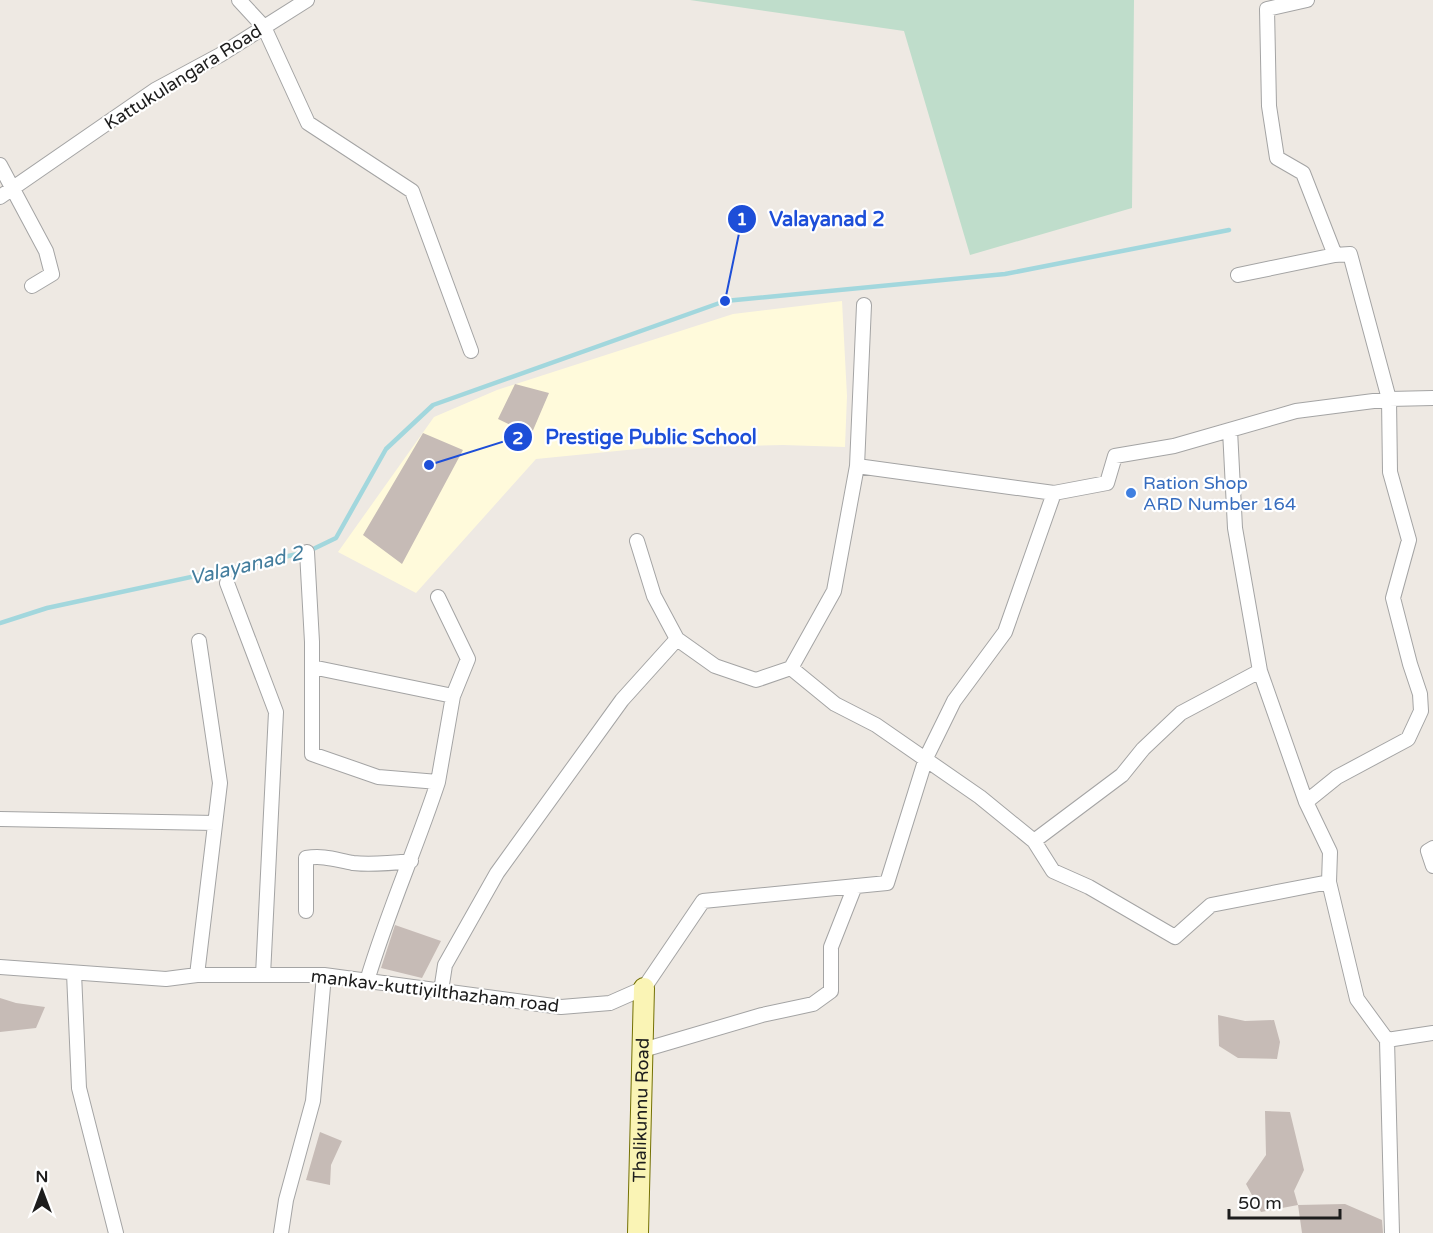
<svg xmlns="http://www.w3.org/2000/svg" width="1433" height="1233" font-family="'Varela Round',sans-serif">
<rect width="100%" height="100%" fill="#eee9e3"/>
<path fill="#fffadb" d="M842 301 847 396 845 447 783 445 647 448 536 459 416 593 338 552 434 417 497 390 733 314Z"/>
<path fill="#bfddcb" d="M690 0H1134L1132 208 970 255 904 31Z"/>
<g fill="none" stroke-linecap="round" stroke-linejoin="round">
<path stroke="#a2d7dd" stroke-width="4.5" d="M0 623 47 608 307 552 336 538 386 449 433 405 725 301 1005 274 1229 230"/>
</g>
<path fill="#c6bbb6" d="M515 384 549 393 531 435 498 419Z
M423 433 463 450 402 564 363 535Z
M395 925 441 941 422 978 381 968Z
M0 998 16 1003 45 1007 36 1028 0 1032Z
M1218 1015 1245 1021 1274 1020 1280 1042 1277 1059 1238 1058 1219 1046Z
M1265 1111 1290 1112 1304 1170 1294 1191 1298 1205 1261 1212 1246 1184 1266 1155Z
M320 1132 342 1141 331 1165 330 1185 306 1180Z
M1345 1204 1382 1220 1383 1233H1302L1298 1205Z"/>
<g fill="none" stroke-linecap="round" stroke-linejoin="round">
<g stroke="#a4a4a4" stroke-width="16">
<path id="street" d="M239 0 264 27 308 123 412 191 471 351
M0 165 46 251 52 274 32 286
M0 197 155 90 220 55 307 0
M1238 275 1335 255
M1230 430 1235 528 1260 671 1306 802
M857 466 1054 493
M637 541 654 596 677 639 715 666 756 680 791 668 835 704 876 725 980 797 1034 841 1053 871 1089 887 1175 937 1211 905 1329 882 1330 852 1306 802 1337 777 1408 739 1421 711 1420 694 1410 664 1393 598 1409 540 1390 472 1389 399 1350 254 1335 255 1303 173 1277 158 1269 106 1267 9 1307 0
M307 552 312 642V754L378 777 438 782 453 696 468 659 438 597
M227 583 276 712 263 975
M312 667 453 696
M791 668 834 591 857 466 864 305
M0 819 215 823
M1034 841 1122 775 1143 749 1181 713 1260 671
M1433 848 1428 851 1433 866
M1329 882 1357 999 1387 1040 1392 1233
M306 911V858C324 855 336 860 353 863 373 865 392 863 411 861
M0 967 166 979 197 975H324L561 1007 610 1003 644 988 703 901 887 883 926 758 954 701 1005 632 1054 493 1107 483 1115 456 1174 446 1296 411 1389 399 1433 398
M74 973 79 1088 116 1233
M197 975 220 783 199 641
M367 981C387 913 416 849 438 782
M441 991 445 965 497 873 622 700 677 639
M1387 1040 1433 1033
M643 1050 762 1015 813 1004 831 991V947L855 886
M281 1233 286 1200 313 1101 324 975"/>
</g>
<g stroke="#747104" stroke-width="22">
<g id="secondary">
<path id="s1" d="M638 1233 644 988"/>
</g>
</g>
<use href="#street" stroke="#fff" stroke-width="14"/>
<use href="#secondary" stroke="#faf4b5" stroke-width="20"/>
</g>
<circle fill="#3f7fe0" stroke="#fff" stroke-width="2" cx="1131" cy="493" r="6"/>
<g text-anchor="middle" stroke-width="4.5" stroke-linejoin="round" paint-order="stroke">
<g font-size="18" fill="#1d1d1d" stroke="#fff">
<text transform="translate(183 77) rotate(-32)" y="6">Kattukulangara Road</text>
<text transform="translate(435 991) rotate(7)" y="6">mankav-kuttiyilthazham road</text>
<text dy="6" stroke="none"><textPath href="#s1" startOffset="123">Thalikunnu Road</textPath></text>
</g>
<g font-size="18" fill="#366cbe" stroke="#fff" text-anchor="start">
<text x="1143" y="489">Ration Shop<tspan x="1143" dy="21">ARD Number 164</tspan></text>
</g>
<g font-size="20" font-style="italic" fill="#437d9d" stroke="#fff">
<text transform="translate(246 565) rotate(-13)" y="7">Valayanad 2</text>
</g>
</g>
<path fill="none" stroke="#1d4ed8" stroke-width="2" d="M725 301L742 219M429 465L518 437"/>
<g fill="#1d4ed8" stroke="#fff" stroke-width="2">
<circle cx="725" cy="301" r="6"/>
<circle cx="429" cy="465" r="6"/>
<circle cx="742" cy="219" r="15"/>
<circle cx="518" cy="437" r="15"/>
</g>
<g font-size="18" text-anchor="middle" font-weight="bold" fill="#fff">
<text x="742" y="225">1</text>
<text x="518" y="444">2</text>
</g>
<g font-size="20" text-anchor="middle" font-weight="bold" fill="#1d4ed8" stroke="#fff" stroke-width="4.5" stroke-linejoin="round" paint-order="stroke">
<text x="827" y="226">Valayanad 2</text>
<text x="651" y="444">Prestige Public School</text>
</g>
<g transform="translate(42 1191)" stroke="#ffffff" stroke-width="4.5" paint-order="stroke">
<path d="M0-4.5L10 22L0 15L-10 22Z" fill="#1d1d1d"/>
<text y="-9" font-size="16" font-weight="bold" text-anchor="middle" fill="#1d1d1d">N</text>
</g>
<path d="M1229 1209v9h111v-9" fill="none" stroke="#1d1d1d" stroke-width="3"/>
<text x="1238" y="1209" font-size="18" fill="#1d1d1d" stroke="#ffffff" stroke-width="4.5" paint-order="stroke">50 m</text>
</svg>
